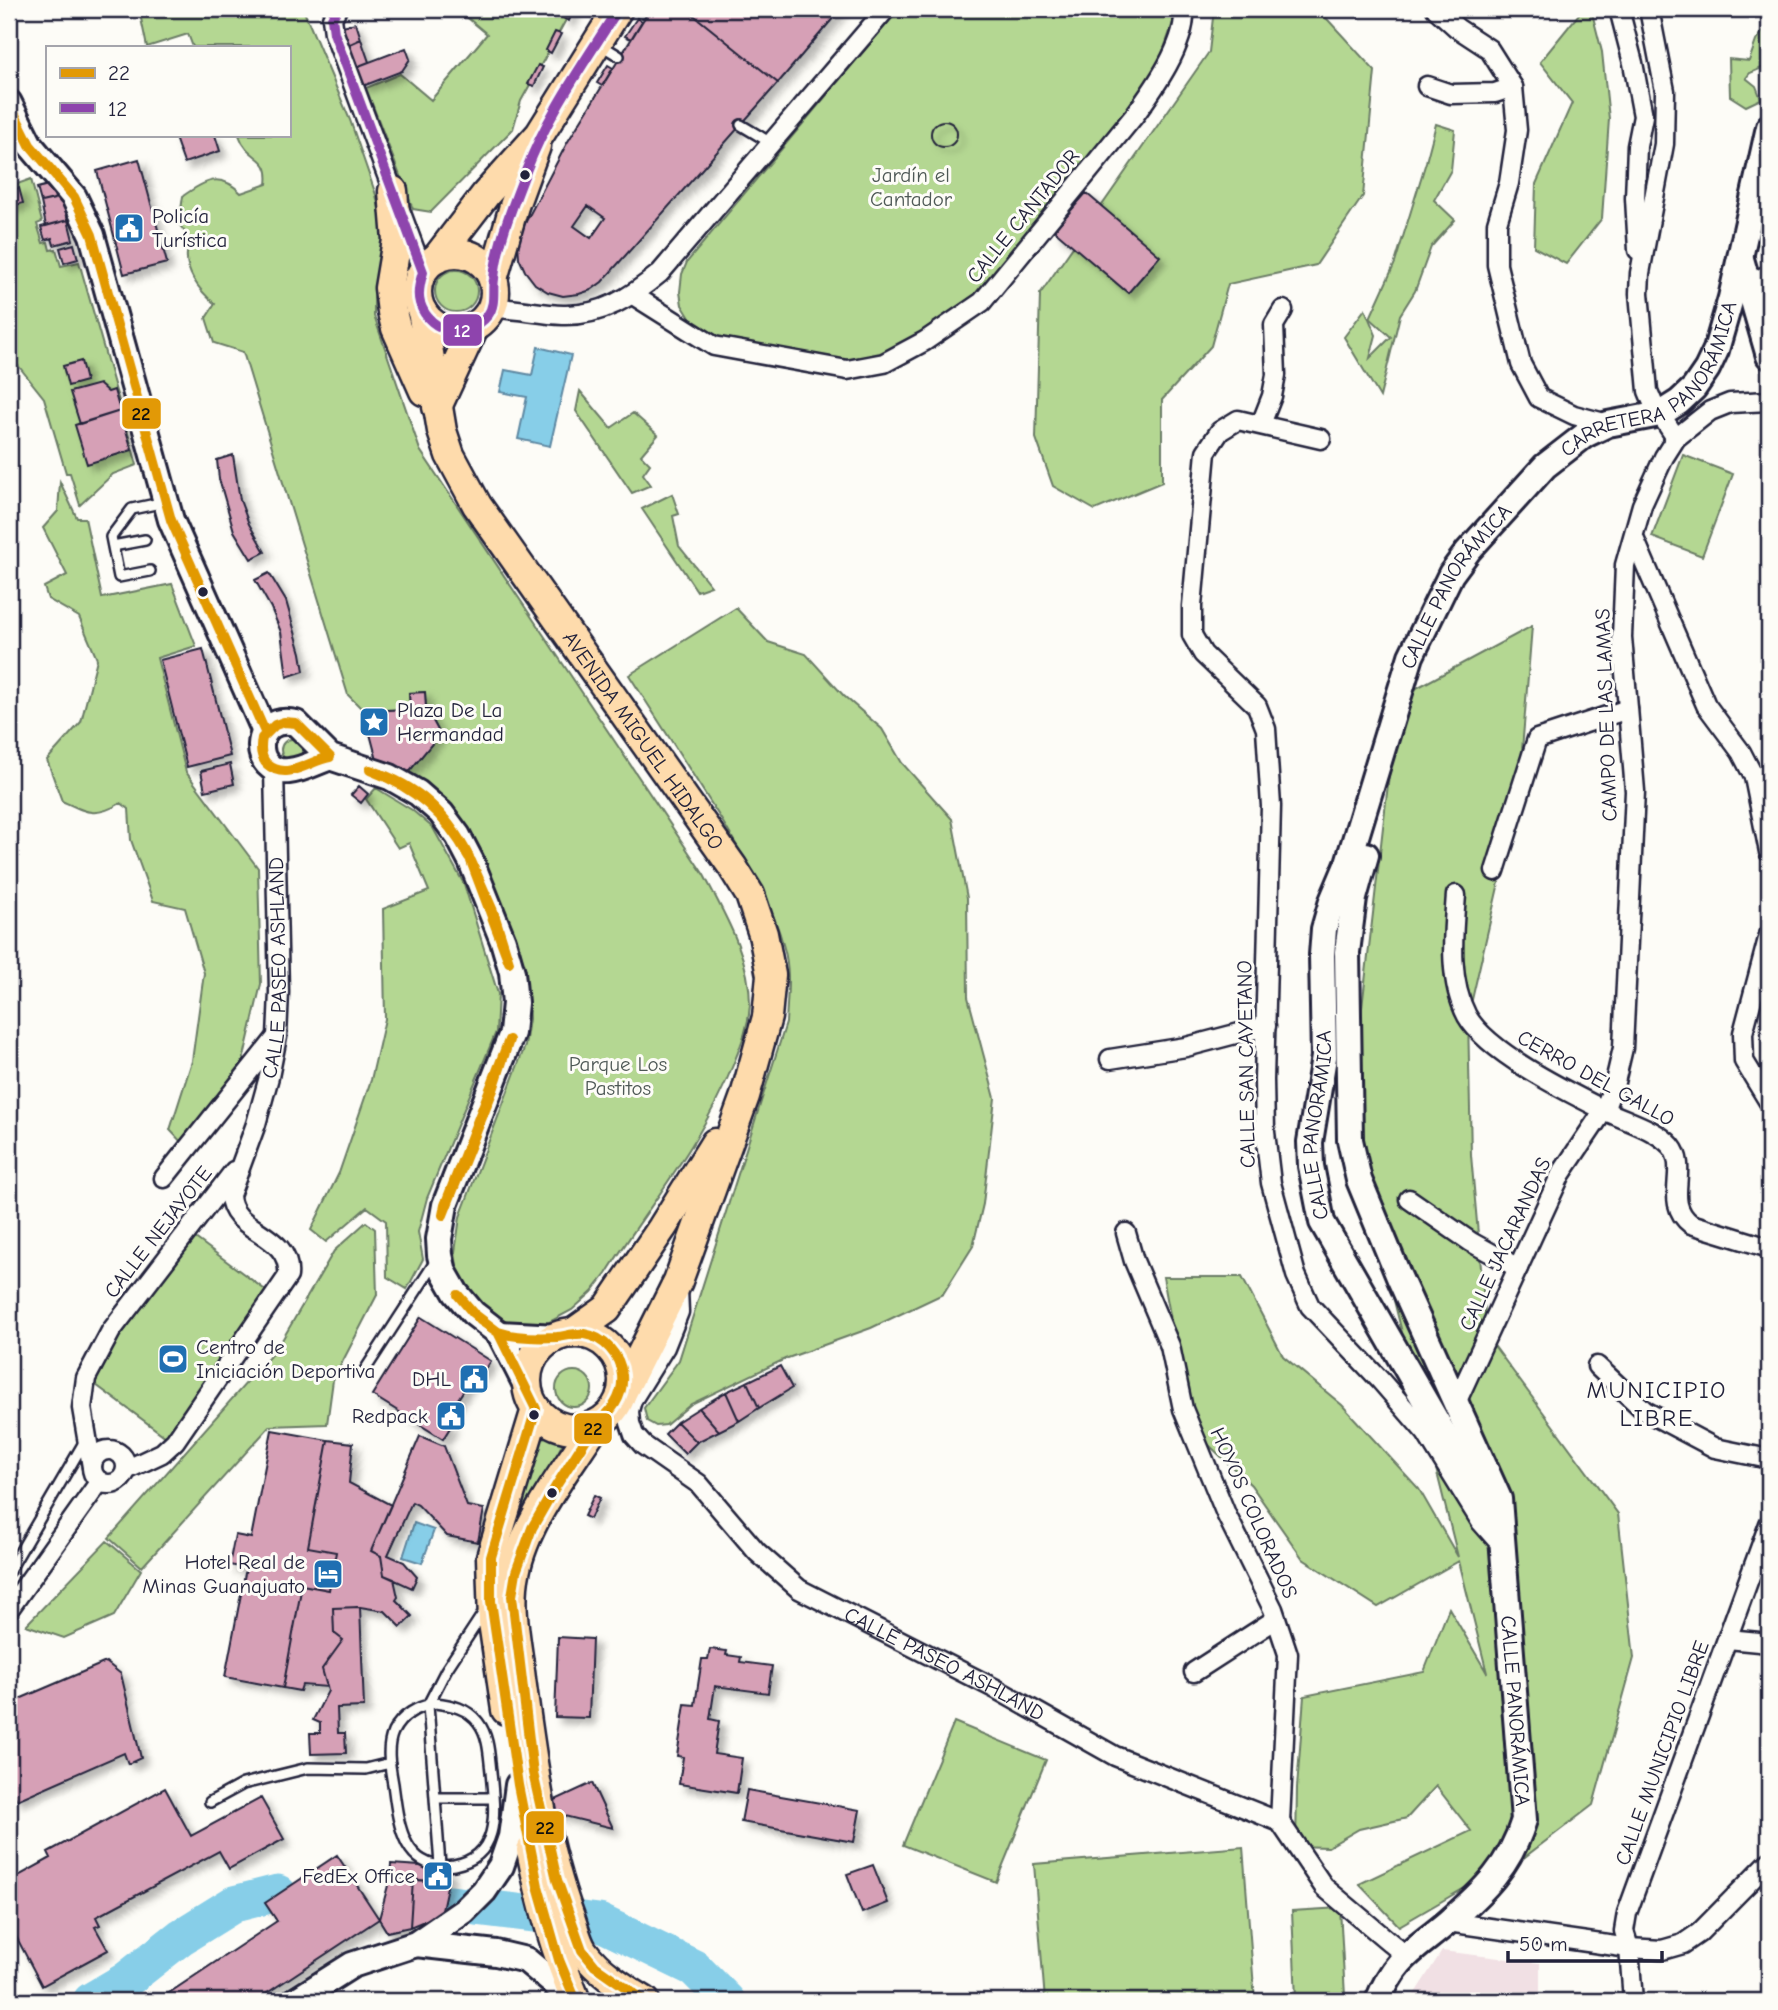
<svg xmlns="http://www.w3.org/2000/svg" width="1778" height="2010" font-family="'Comic Neue',sans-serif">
<defs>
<filter id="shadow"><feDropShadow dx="6" dy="6" stdDeviation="3.5" flood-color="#0004"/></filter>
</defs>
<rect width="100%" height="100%" fill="#fdfcf7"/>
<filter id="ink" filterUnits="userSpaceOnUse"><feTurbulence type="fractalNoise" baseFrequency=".0143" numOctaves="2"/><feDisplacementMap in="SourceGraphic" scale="14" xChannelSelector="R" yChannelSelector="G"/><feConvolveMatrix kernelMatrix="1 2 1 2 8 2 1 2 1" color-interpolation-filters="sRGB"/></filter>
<g filter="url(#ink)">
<path fill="#f1e0e4" d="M1442 1951 1540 1963V2001H1410Z"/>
<path fill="#b4d792" stroke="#6b7c66" stroke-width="2" fill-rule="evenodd" d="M139 9H303L350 120 376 195 387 244 374 297V316L420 450 704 875C725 915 750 957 750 1004 749 1026 741 1045 733 1065 703 1141 649 1205 606 1274L592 1292 572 1310 542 1326 501 1323 480 1312 459 1281 455 1252 460 1217 525 1046 529 1019 528 998 499 906 403 779 440 734 426 708 425 692 409 693 410 709 364 711 348 695 243 352 214 343 206 318 215 304C195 287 180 265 190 239L179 224 183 196C204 181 220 171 241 193L267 184C271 154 248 162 239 135H289V47H193L188 34 147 47Z
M457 9H572L521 101 513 129 431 212 413 209 366 88 400 74 431 100 487 34Z
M899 9H1176L1177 11 1159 63 1129 111 970 304 890 354 858 362 720 341 695 326 682 305 680 292 682 274 687 262Z
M1214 9H1318L1375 71 1363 196 1316 265 1228 284 1211 346 1162 400V482L1095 510 1053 486 1036 438 1040 294 1209 52Z
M1583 9H1591L1602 52 1609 119 1602 218 1566 264 1534 247 1536 184 1572 103 1540 62Z
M1769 24V65L1750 73 1746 78 1756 86 1761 99 1746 106 1730 96 1729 59 1749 61 1756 41Z
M1436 124 1455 130 1451 170 1434 200 1455 220 1431 247 1415 291 1400 315 1380 397 1344 337 1365 309 1376 335 1370 358 1391 337 1370 318 1395 263 1426 162Z
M1769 176V250L1756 243Z
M31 179 42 222 37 224 43 243 48 242 50 250 56 249 61 266 79 262 137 465 113 474 80 505 70 473H66L44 398 9 354V187Z
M435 291a21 21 0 1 1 42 0a21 21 0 1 1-42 0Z
M580 391 611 428 633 413 658 435 641 455 650 464 643 474 651 485 632 493 576 411Z
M1683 455 1733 474 1702 556 1652 537Z
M60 482 77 518H85L102 598 172 584 196 646 157 658 186 772 258 868 261 984 243 1061 182 1143 170 1130 192 1061 204 973 185 908 153 901 131 840 129 809 121 803C95 818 88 813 62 801L47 760 81 722 97 659 79 617 48 599 44 587 67 575 43 528 58 511Z
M672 494 679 514 673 516 679 546 711 586 697 591 642 509Z
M736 608 768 642 806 654 844 696 882 729 902 763 952 819 967 898 968 997 995 1098 983 1204 973 1246 943 1294 871 1328 785 1359 691 1404 666 1425 656 1426 647 1421 644 1408 679 1360 786 1023C787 998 791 972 784 948 773 904 747 863 724 824 693 774 661 725 629 675Z
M1532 626 1518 800 1468 1017 1471 1155 1487 1336 1618 1514 1634 1658 1593 1805 1483 1889 1492 1872 1399 1926 1359 1884 1471 1831 1436 1786 1407 1818 1359 1829 1328 1847 1296 1846 1297 1788 1304 1696 1424 1672 1449 1608 1487 1673 1459 1561 1378 1607 1303 1559 1251 1485 1191 1428 1163 1277H1242L1283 1356 1342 1405 1419 1489 1458 1557 1349 1120 1398 698ZM1513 1780 1524 1820 1507 1847Z
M281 750a11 11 0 1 1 22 0a11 11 0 1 1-22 0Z
M376 788 412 810 433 828 464 884 498 994 496 1032 427 1198 418 1232 423 1259 407 1289 387 1277 386 1221 367 1207 326 1242 311 1230 339 1173 371 1080 385 1019 383 909 429 891 409 843 398 848 366 799Z
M366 1222 375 1229 377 1295 333 1380 327 1424 270 1426 142 1567 109 1538 278 1347 334 1251Z
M194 1237 272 1295 166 1437 88 1379Z
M556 1389a18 18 0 1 1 36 0a18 18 0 1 1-36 0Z
M544 1426 566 1436 517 1538H511Z
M107 1541 141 1570 114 1616 64 1638 26 1625Z
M954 1722 1046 1760 996 1882 903 1845Z
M1243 1847 1255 2001H1045L1034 1864Z
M1340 1908 1345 1996 1296 1999 1292 1911Z"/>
<path fill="#87cee8" stroke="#5f89a3" stroke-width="2" d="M538 347 571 355 550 446 518 439 527 397 500 392 505 370 532 375Z
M414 1523 434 1530 422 1563 403 1557Z"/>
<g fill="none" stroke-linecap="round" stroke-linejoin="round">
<path stroke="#87cee8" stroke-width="37" d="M451 1904 599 1922 694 1968 727 2001
M91 2001 125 1981 181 1937 234 1904 278 1893"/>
</g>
<path fill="#d6a0b6" stroke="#22223b" stroke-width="2" fill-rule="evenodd" filter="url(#shadow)" d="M568 9H574L569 21 563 18Z
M650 9H686L778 83 602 282 591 290 579 294 563 296 548 292 535 284 525 271 519 258 518 243 521 231 567 143ZM588 206 605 218 591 238 574 226Z
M686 9H841L778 83Z
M637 18 642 21 631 39 625 36Z
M356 23 361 39 348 45 342 26Z
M555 32 561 34 551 53 546 50Z
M361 39 369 62 356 67 348 45Z
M406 48 410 59 402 71 363 86 356 67Z
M538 65 543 67 534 86 528 84Z
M608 65 613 68 602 86 597 83Z
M931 134a13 13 0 1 1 26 0a13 13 0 1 1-26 0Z
M931 134a13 13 0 1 1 26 0a13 13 0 1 1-26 0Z
M174 135H215L220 151 184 163Z
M139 159 167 263 124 274 97 171Z
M52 184 55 199 41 202 37 188Z
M19 188 23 203 9 207V191Z
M1086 193 1160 256 1128 293 1054 230Z
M62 197 68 220 46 226 41 202Z
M68 220 73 240 54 245 52 238 45 240 41 227Z
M74 244 78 259 64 263 60 248Z
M81 361 86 381 68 386 63 366Z
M99 384 108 392 114 390 120 411 80 424 70 392Z
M120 411 132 450 87 464 75 425Z
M233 455 240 500 249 524 265 552 251 559 234 531 219 479 217 460Z
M269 573 286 601 301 653 304 671 287 677 281 632 271 608 255 580Z
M203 649 230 756 187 767 160 660Z
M425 692 426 708 440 734 403 779 378 764 364 711 410 709 409 693Z
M230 764 234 784 205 791 201 771Z
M359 786 368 794 361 803 351 795Z
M421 1317 491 1361 482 1375 476 1371 444 1421 451 1426 443 1439 372 1395Z
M780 1366 792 1388 759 1408 747 1382Z
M747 1382 759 1408 739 1421 726 1392Z
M726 1392 739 1421 719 1431 699 1408Z
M699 1408 719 1431 697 1442 677 1422Z
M677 1422 697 1442 685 1454 665 1434Z
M272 1430 328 1440 308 1547 336 1552 329 1590 302 1585 283 1688 225 1677 246 1568 229 1565 235 1535 251 1538Z
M420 1436 444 1446 467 1506 484 1509 478 1542 447 1536 418 1505 412 1502 388 1555 404 1562 417 1577 412 1588 384 1575 381 1556 371 1551Z
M328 1440 353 1443 349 1483 391 1505 371 1551 381 1556 384 1575 394 1579 398 1597 396 1600 412 1616 401 1627 385 1611 360 1607 333 1608 334 1633 343 1640 322 1669 327 1687 302 1685 300 1691 283 1688 302 1585 329 1590 336 1552 308 1547Z
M594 1495 600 1498 590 1519 584 1516Z
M360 1607 364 1707 337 1708 338 1733H345L346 1753 311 1754 310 1733H320V1723L313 1720 328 1691 322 1669 343 1640 334 1633 333 1608Z
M558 1637 592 1639 589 1718 555 1717Z
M710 1649 727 1651 726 1655 741 1657 740 1662 772 1666 768 1693 715 1686 710 1719 719 1721 714 1754 742 1758 737 1793 679 1784 683 1757 677 1756 685 1704 695 1705 702 1659H708Z
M106 1662 121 1674 141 1758 128 1764 124 1753 17 1800 9 1785V1699L10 1703Z
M592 1783 613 1828 556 1814 551 1802Z
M165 1788 191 1836 261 1798 284 1839 229 1869 219 1851 96 1917 100 1925 95 1927 108 1950 42 1986 9 1923V1881L51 1858 48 1852Z
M747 1790 860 1810 854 1842 741 1822Z
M337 1855 379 1919 255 2001H157L277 1921 265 1903Z
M391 1864 449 1868 448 1882 390 1878Z
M873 1865 888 1903 862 1913 847 1874Z
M390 1878 413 1880 410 1927 387 1932 379 1919Z
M413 1880 448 1882 441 1914 410 1927Z"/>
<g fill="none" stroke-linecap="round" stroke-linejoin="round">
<g stroke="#22223b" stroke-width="14">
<path id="lane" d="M601 45 619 56
M741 125 771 143
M113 546 145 540
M150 571 119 577 111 537 132 509 165 502
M365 1370 437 1259
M9 1571 86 1439
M435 1703C452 1705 467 1708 478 1722 489 1736 489 1755 491 1772 494 1808 503 1856 454 1865 402 1873 398 1821 393 1784 390 1767 386 1748 393 1732 402 1714 418 1707 435 1703Z
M428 1705 440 1865
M428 1705 446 1670 484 1612
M435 1798H493
M210 1802 243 1784 308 1768 366 1769 390 1763"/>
</g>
<g stroke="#22223b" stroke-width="23">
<g id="street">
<path d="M337 9 332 18 334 33 423 272"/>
<path d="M1436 9 1457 28 1489 49 1513 87 1517 130 1509 183 1497 223V265L1521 364 1539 398 1574 415 1608 424"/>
<path d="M1619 9 1633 63 1643 116 1637 146 1635 198 1638 250"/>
<path d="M1649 9 1665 91 1664 144 1640 273 1639 293 1648 391 1653 403 1676 438"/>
<path d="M1427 86 1451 94 1495 93 1513 87"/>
<path d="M1749 285 1769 274"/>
<path d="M633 295 714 346 847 370 884 363 925 341 982 302 1134 116C1153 90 1187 43 1184 9"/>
<path d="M492 308C516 308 539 314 563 315 602 316 631 297 660 273L886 9"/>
<path d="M1261 424 1272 396 1276 375 1274 325 1283 310"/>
<path d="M1321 439 1238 420 1220 431 1206 452 1192 606V635L1203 654 1257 706 1266 729 1271 806 1264 1080 1265 1132 1271 1183 1296 1275 1310 1306 1380 1380 1426 1433 1481 1522 1496 1539"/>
<path d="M1634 538 1706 705 1741 752 1754 777 1769 852"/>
<path d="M1495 871 1537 739 1628 709"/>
<path d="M1456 895C1453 934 1448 980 1467 1016 1488 1053 1568 1092 1606 1111 1626 1121 1656 1129 1671 1146 1690 1169 1662 1202 1691 1224L1769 1248"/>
<path d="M1769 935 1743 1033 1744 1061 1769 1102"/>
<path d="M1110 1059 1186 1047 1266 1026"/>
<path d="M164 1178 275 1039"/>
<path d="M1409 1199 1471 1242 1518 1268"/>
<path d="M1126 1233 1134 1261 1170 1346 1183 1409 1226 1514 1273 1609 1288 1654 1280 1822"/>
<path id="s1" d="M678 1289 679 1312 665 1347 632 1400 629 1411 630 1423 634 1435 643 1445 699 1484 757 1552 799 1589 996 1689 1115 1756 1280 1822 1324 1887 1405 1955"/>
<path d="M1597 1366 1645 1411 1715 1448 1769 1459"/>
<path d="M1456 1403 1561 1174 1604 1110 1615 1082 1623 1048 1635 791 1622 637 1625 565 1642 505 1664 457 1676 438 1710 411 1730 403 1769 401"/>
<circle cx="109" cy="1467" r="17"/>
<path d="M92 1467 82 1408 86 1378 111 1331 234 1171"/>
<path id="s2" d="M126 1470 162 1453 175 1441 288 1276C292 1231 231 1234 230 1195L256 1124 269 1077 277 1037 279 992 274 769"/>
<path d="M9 1609 100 1481"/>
<path d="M1728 1639 1769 1643"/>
<path d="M1194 1672 1276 1619"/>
<path d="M1448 1922 1629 1948 1662 1950 1683 1944 1699 1933 1769 1862"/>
<path d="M1633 2001 1629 1948 1624 1931 1627 1913 1769 1524"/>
</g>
</g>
<g stroke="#22223b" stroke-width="30">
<g id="secondary">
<path d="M9 103 30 145 74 197 92 235 171 520 265 732"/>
<path d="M1741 259 1769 356"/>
<path d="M330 757C317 762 302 770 289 771 251 776 250 712 296 723L330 757 390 777 418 793 441 813 458 836 471 861 503 941 512 972 515 1003 512 1033 445 1205 439 1239 440 1255 444 1272 456 1293 473 1313 500 1334 527 1387"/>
<path id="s3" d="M1366 855 1354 898 1347 952 1350 1140 1359 1180 1399 1277 1499 1499 1524 1820C1510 1866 1484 1891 1448 1922 1415 1950 1395 1957 1378 2001"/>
<path d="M500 1334 558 1337"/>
<path id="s4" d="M1501 1533 1322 1222 1311 1166 1310 1142 1324 1057 1322 955 1324 929 1332 901 1348 863 1411 656 1451 574 1468 551 1545 466 1585 435 1608 424 1660 414 1679 402 1694 388 1707 369 1716 350 1731 298 1769 127"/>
<path d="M416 1944 496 1953 526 1960 575 2001"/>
<path d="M295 2001 352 1965 416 1944 464 1911 484 1891 501 1866 511 1837 518 1785"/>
</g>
</g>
<g stroke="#22223b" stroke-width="33">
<g id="primary">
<path d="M393 191 397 240 389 288 392 312 396 328 424 391"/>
<circle cx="456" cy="292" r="39"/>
<path d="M436 259 486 194 540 134 618 9"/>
<path d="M493 279 514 206 536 146"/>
<path id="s5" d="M422 311 442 431 450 455 477 505 732 866 750 895 763 934 771 975 767 1017 745 1096 678 1281 621 1395"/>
<path d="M437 407 474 327"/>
<path d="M573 1333 607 1309 662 1228 715 1143"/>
<circle cx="575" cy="1381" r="48"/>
<path d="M595 1425C567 1469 525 1521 515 1573 508 1607 517 1644 521 1679 532 1759 542 1840 570 1917 574 1928 577 1942 583 1951 598 1972 623 1988 645 2001"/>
<path d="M506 1710 493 1622 491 1557 536 1409"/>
<path d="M531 1850C541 1902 556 1952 576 2001"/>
</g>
</g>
<use href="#lane" stroke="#fdfcf7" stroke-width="9"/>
<use href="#street" stroke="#fdfcf7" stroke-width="18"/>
<use href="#secondary" stroke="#fdfcf7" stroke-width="24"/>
<use href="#primary" stroke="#fedbac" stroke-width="28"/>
<g stroke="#fdfcf7" stroke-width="16">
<path id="bus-1" d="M9 103 30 145 74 197 92 235 171 520 265 732
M284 722 296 723 330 757C310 760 287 782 267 764 260 757 260 748 262 738L275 725Z
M370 770C418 786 446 812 469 857
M370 770C415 787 446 815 469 857
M471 861 493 911 509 962
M471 861 509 962
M443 1215 445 1205 509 1040
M443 1215 493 1090 509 1040
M458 1295 473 1313 498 1332
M458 1295 480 1320 498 1332
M498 1332C516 1338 539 1338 557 1337 566 1336 575 1333 584 1334 604 1337 620 1355 622 1375 624 1397 611 1412 595 1425L556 1486 532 1528 516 1572 512 1596 533 1773 557 1880 582 1950 595 1966 645 2001
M498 1332 536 1409 491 1557V1601L518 1785 538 1886 559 1960 576 2001"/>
</g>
<g stroke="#fdfcf7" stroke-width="16">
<path id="bus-2" d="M337 9 332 18 334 33 423 272C420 282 417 293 420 303 430 335 469 339 488 315 496 304 492 291 494 279 497 243 513 205 526 171 548 113 585 62 618 9"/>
</g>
<use href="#bus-1" stroke="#e29906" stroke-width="10"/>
<use href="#bus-2" stroke="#8e44ad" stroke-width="10"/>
</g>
</g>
<defs>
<g id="civic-square" transform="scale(1.575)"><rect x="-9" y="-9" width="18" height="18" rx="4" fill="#1f6fb2" stroke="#fdfcf7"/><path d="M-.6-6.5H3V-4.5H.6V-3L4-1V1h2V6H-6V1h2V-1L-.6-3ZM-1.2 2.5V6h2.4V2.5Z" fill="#fff"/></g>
<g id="sight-square" transform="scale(1.575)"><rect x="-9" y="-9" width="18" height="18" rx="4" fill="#1f6fb2" stroke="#fdfcf7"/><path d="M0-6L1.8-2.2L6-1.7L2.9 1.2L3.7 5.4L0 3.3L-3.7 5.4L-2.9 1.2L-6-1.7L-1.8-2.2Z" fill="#fff"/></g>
<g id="stadium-square" transform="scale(1.575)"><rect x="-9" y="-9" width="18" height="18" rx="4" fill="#1f6fb2" stroke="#fdfcf7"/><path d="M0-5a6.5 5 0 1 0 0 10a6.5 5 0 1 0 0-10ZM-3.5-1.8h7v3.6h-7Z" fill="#fff"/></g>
<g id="hotel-square" transform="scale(1.575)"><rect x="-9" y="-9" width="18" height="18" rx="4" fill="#1f6fb2" stroke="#fdfcf7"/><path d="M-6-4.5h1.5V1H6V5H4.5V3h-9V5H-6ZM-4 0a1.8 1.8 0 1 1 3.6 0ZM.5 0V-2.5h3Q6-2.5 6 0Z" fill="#fff"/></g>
</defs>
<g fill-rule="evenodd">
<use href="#civic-square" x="129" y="228"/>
<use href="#sight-square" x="374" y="722"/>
<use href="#stadium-square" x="173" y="1359"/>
<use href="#civic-square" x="474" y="1379"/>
<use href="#civic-square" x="451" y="1416"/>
<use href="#hotel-square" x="328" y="1574"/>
<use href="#civic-square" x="438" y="1876"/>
</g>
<g fill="#22223b" stroke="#fdfcf7" stroke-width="2.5">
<circle cx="525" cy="175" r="6"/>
<circle cx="203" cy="592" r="6"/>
<circle cx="534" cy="1415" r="6"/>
<circle cx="552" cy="1493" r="6"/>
</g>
<g text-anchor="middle" stroke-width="6" stroke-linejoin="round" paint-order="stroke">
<g font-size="21" fill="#4e5855" stroke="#fdfcf7">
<text x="911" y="182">Jardín el<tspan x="911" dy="24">Cantador</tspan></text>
<text x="618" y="1071">Parque Los<tspan x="618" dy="24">Pastitos</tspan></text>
</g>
<g font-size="21" fill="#22223b" stroke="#fdfcf7" text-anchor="end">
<text x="152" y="223" text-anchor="start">Policía<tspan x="152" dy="24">Turística</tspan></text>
<text x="397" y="717" text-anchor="start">Plaza De La<tspan x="397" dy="24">Hermandad</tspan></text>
<text x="196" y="1354" text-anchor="start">Centro de<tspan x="196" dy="24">Iniciación Deportiva</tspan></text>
<text x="451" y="1386">DHL</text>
<text x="428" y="1423">Redpack</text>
<text x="305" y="1569">Hotel Real de<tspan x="305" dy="24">Minas Guanajuato</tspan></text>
<text x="415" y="1883">FedEx Office</text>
</g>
<g font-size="21" fill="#22223b" stroke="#fdfcf7">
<text transform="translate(1023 216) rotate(-51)" y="7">CALLE CANTADOR</text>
<text dy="7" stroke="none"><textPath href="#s4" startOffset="1320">CARRETERA PANORÁMICA</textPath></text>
<text dy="7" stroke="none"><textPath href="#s4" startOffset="1024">CALLE PANORÁMICA</textPath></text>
<text transform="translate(1606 715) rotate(-92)" y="7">CAMPO DE LAS LAMAS</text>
<text dy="7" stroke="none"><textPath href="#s5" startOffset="492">AVENIDA MIGUEL HIDALGO</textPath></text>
<text dy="7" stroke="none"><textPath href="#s2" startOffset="597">CALLE PASEO ASHLAND</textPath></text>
<text transform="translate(1246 1064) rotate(-91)" y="7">CALLE SAN CAYETANO</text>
<text transform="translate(1596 1078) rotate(29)" y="7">CERRO DEL GALLO</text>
<text dy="7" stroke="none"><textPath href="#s4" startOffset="457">CALLE PANORÁMICA</textPath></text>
<text transform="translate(158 1232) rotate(-52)" y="7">CALLE NEJAYOTE</text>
<text transform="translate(1505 1244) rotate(-65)" y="7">CALLE JACARANDAS</text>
<text transform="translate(1254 1513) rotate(66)" y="7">HOYOS COLORADOS</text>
<text dy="7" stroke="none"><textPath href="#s1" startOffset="550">CALLE PASEO ASHLAND</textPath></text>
<text dy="7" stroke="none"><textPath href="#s3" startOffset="889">CALLE PANORÁMICA</textPath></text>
<text transform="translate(1662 1753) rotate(-70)" y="7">CALLE MUNICIPIO LIBRE</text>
</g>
<g font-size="24" letter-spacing="2" fill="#22223b" stroke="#fdfcf7">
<text x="1657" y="1398">MUNICIPIO<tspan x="1657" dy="28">LIBRE</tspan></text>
</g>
</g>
<g stroke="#fdfcf7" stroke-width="2.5">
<rect x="442" y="313" width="41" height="34" rx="7" fill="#8e44ad"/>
<rect x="121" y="397" width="41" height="33" rx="7" fill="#e29906"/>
<rect x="573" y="1412" width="40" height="33" rx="7" fill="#e29906"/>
<rect x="525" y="1810" width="40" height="34" rx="7" fill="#e29906"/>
</g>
<g font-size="19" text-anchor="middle" font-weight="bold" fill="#fff">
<text x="462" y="337">12</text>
</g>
<g font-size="19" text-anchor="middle" font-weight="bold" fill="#111">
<text x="141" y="420">22</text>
<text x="593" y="1435">22</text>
<text x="545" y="1834">22</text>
</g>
<rect width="1778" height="2010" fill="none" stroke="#fdfcf7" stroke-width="35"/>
<rect x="18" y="18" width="1743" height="1975" fill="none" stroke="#22223b" stroke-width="2.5" filter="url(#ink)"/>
<rect x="46" y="46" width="245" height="91" fill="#fdfcf7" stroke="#a5a5ac" stroke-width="2"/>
<rect x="60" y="68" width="35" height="10" fill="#e29906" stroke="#a5a5ac" stroke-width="2"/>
<text x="108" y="80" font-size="21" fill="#22223b">22</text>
<rect x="60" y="103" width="35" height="10" fill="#8e44ad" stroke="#a5a5ac" stroke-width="2"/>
<text x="108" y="116" font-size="21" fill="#22223b">12</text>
<path d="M1508 1951v10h154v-10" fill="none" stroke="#22223b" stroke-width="3.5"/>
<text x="1519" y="1951" font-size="21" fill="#22223b" stroke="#fdfcf7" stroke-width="5" paint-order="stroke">50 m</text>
</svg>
